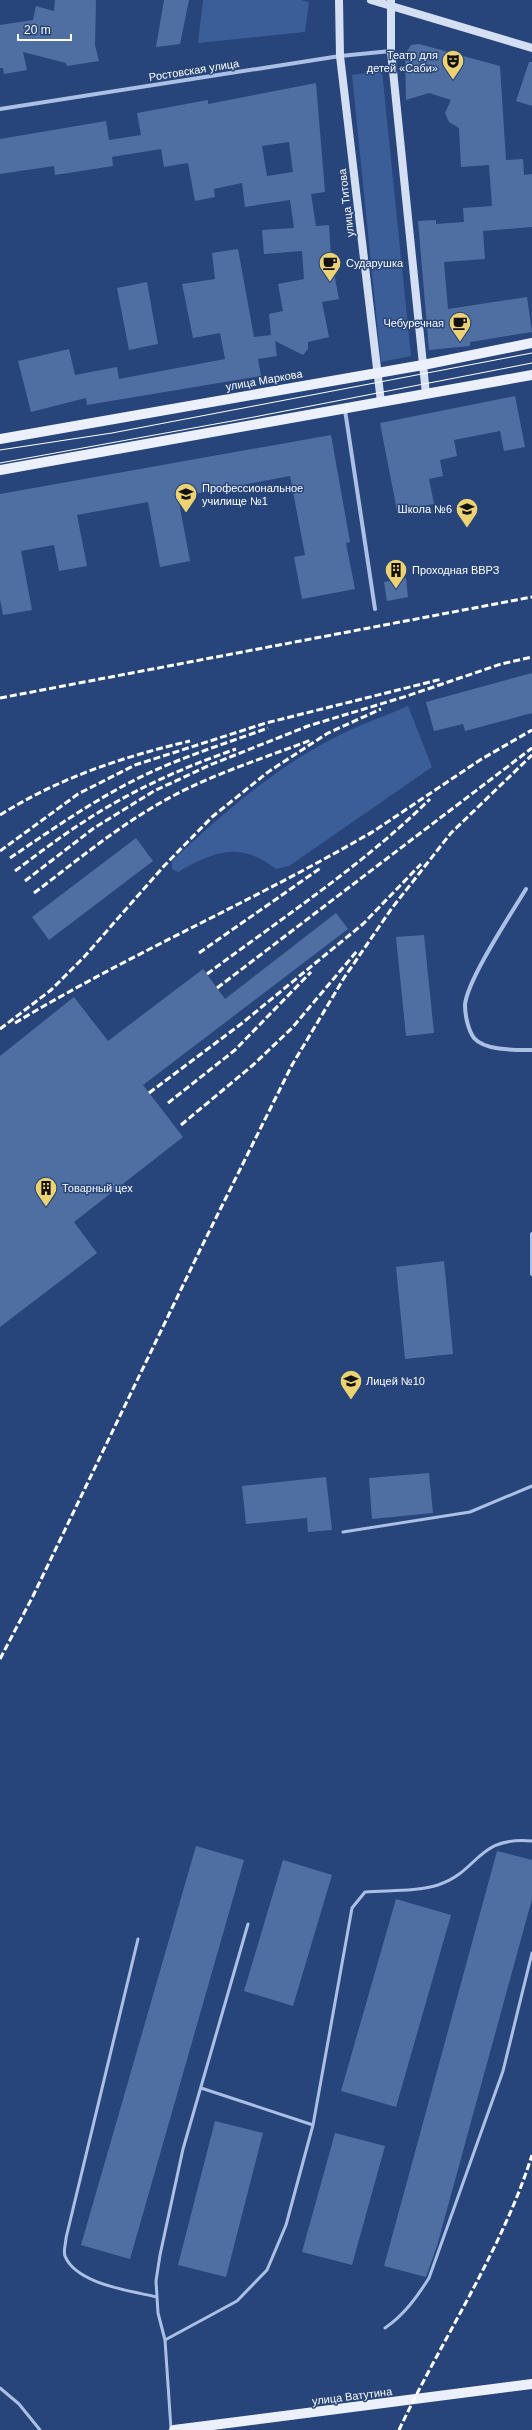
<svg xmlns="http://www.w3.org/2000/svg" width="532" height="2430" font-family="Arial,sans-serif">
<rect width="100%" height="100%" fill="#27457b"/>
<path fill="#3b5d98" d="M203 0H301L309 2 305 32 198 43Z
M382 71 411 356 381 362 352 75Z
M408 706 432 767 289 866 276 869C240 841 215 851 178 872L172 869V861C221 815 272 770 332 739 356 726 383 717 408 706Z"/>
<path fill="#4f6fa3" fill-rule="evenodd" d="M55 0H96L95 45 99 61 67 66 66 63 23 52 27 70 4 74 3 68H0V25L33 20 36 6 54 11Z
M164 0H189L180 44 156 47Z
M419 44 500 66 506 160 523 159 524 175 532 174V227L483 231 485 259 444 262 448 309 527 297 532 332 470 342V346L429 350 418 221 436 220V224L464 222 463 208 492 206 489 165 461 167 459 128 449 122 445 113 451 100 429 93 406 100 405 55 411 45Z
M529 62H532V106L516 101Z
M316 83 325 192 311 194 316 226 329 225 332 273H334L339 299 322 302 329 337 308 342V349L303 355 275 341 277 356 258 359 261 376 87 405 86 398 31 412 18 361 69 349 75 375 117 367 119 379 225 359 220 333 193 338 182 284 215 279 212 253 238 249 254 337 271 335 269 314 283 311 278 284 304 279 302 251 264 254 262 230 294 228 290 200 245 207 242 183 214 189 215 197 195 201 188 163 164 167 161 149 112 157 113 166 55 175 54 166 0 174V139L106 121 109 140 141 135 137 113 208 100V104ZM289 142 293 172 267 176 262 146Z
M147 282 158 344 129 350 117 288Z
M515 396 525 447 504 451 500 431 454 440 457 456 440 460 443 476 429 479 434 504 397 511 380 423Z
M331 435 350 542 346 543 355 589 302 599 294 557 305 555 290 476 178 497 190 561 160 567 148 502 77 515 87 566 59 571 54 545 21 551 32 610 3 615 0 599V494Z
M406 578 408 597 387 601 384 582Z
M532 673V713L465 731 463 724 434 731 426 702Z
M136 838 153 861 49 940 32 917Z
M336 913 348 929 143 1085 183 1137 74 1222 97 1253 0 1327V1056L74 997 108 1041 203 969 225 999Z
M424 935 434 1033 406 1036 396 937Z
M444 1261 453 1354 405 1359 396 1267Z
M429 1473 433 1513 372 1519 369 1478Z
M326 1477 332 1530 308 1532 307 1518 246 1524 242 1486Z
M196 1846 244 1860 130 2259 81 2245Z
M497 1851 532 1860V1899L437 2246 426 2277 384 2266Z
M283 1860 332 1875 293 2006 244 1991Z
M396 1899 451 1915 396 2107 341 2091Z
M215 2121 263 2133 226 2277 178 2265Z
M335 2133 385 2146 352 2265 302 2252Z"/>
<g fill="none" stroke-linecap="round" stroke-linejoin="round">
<path stroke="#abc0e4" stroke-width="3" d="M343 1532 470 1512 532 1486
M138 1939 66 2238C66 2243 63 2251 65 2256 76 2284 131 2291 157 2297
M201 2088 313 2125
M385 2328C404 2315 417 2297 429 2278L503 2071 532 1953
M165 2340 158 2313 156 2281 160 2255 183 2149 248 1924
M0 2388 19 2404 40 2430
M171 2429 165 2340 237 2301 267 2270 286 2225 313 2125 352 1908 365 1892C388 1890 415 1892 438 1885 480 1871 476 1836 532 1841"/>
<path stroke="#abc0e4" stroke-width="4" d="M0 109 340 56 391 51
M345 410 375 609
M526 889C511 914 467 980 465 1005 465 1015 468 1030 474 1038 485 1051 516 1050 532 1050
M532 1234V1274"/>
<path stroke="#d4dff4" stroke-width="8" d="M339 0 340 56 381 402
M371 0 532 48
M391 0V51L426 394"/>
<path stroke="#ebf0fc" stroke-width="10" d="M0 439 423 365 532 343
M0 470 532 375
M174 2430 532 2384"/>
<path stroke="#fff" stroke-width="1" d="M0 450 112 433 532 353
M0 463 254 417 532 363"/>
<path stroke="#fff" stroke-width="3" stroke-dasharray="7 3" stroke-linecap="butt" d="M0 698 532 597
M0 815C59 778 122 757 190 741
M368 835 480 760 532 730
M0 851 78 794 135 765 266 723 442 679
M10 858C63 822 117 784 177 761 207 749 238 739 268 728
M15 871C38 854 61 836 85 821 132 790 184 767 236 749
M25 881 94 828 154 791 210 765 308 726 407 696 501 664 532 657
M34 893C74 863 112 831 155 806 203 777 259 760 311 740
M199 953 322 867
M207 974C282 918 363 865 430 799
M217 988 532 748
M15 1023C131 953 256 900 372 832
M0 1029 51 990 84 957 164 866 212 817 268 772 328 733 381 709
M149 1093 241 1024 363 924 421 864
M168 1103 235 1050 311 972
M181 1125 253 1065 292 1028 357 951
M0 1659 33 1596 200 1250 292 1065 344 978 392 908 451 833 532 755
M399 2430C441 2341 503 2248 532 2155"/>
</g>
<defs>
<g id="theatre-pin" transform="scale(1.15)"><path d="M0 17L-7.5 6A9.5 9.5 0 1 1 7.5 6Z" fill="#ecd271" stroke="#27457b"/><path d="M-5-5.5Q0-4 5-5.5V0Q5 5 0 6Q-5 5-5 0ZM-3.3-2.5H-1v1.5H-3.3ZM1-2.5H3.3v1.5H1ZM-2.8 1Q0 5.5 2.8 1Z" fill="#111"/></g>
<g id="cafe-pin" transform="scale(1.15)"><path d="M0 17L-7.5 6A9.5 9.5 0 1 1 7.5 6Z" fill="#ecd271" stroke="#27457b"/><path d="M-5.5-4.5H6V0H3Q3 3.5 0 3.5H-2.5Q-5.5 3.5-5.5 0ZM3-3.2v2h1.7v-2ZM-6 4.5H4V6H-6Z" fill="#111"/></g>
<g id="university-pin" transform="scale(1.15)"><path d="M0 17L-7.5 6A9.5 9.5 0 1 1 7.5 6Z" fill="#ecd271" stroke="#27457b"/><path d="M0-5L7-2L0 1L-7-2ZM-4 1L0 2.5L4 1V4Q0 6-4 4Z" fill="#111"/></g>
<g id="school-pin" transform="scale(1.15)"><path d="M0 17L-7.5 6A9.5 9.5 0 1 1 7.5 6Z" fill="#ecd271" stroke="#27457b"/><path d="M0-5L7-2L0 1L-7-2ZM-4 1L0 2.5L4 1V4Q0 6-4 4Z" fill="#111"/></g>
<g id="building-pin" transform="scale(1.15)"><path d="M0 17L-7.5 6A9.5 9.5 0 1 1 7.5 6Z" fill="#ecd271" stroke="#27457b"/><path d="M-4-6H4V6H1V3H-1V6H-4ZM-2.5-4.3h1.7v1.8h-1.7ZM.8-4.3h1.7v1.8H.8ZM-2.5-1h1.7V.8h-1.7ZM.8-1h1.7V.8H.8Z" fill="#111"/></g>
</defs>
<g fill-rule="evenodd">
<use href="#theatre-pin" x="453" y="61"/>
<use href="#cafe-pin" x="330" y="263"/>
<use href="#cafe-pin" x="460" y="323"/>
<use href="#university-pin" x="186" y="494"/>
<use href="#school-pin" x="467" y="509"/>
<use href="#building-pin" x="396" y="570"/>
<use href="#building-pin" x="46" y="1188"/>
<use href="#university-pin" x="351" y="1381"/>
</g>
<g text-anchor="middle" stroke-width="3" stroke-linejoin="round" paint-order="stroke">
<g font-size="11" fill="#fff" stroke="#27457b" text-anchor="start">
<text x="438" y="59" text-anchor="end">Театр для<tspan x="438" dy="13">детей «Саби»</tspan></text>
<text x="346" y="267">Сударушка</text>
<text x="444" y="327" text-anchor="end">Чебуречная</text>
<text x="202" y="492">Профессиональное<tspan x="202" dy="13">училище №1</tspan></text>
<text x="452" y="513" text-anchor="end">Школа №6</text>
<text x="412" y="574">Проходная ВВРЗ</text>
<text x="62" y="1192">Товарный цех</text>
<text x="366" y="1385">Лицей №10</text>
</g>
<g font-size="11" fill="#fff" stroke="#27457b">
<text transform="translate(194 70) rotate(-9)" y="4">Ростовская улица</text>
<text transform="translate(346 203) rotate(-97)" y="4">улица Титова</text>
<text transform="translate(264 380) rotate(-10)" y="4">улица Маркова</text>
<text transform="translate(352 2396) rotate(-7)" y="4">улица Ватутина</text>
</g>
</g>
<path d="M18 34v6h53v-6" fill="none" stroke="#ffffff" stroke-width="2"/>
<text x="24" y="34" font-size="12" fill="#ffffff" stroke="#27457b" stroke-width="3" paint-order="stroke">20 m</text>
</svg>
